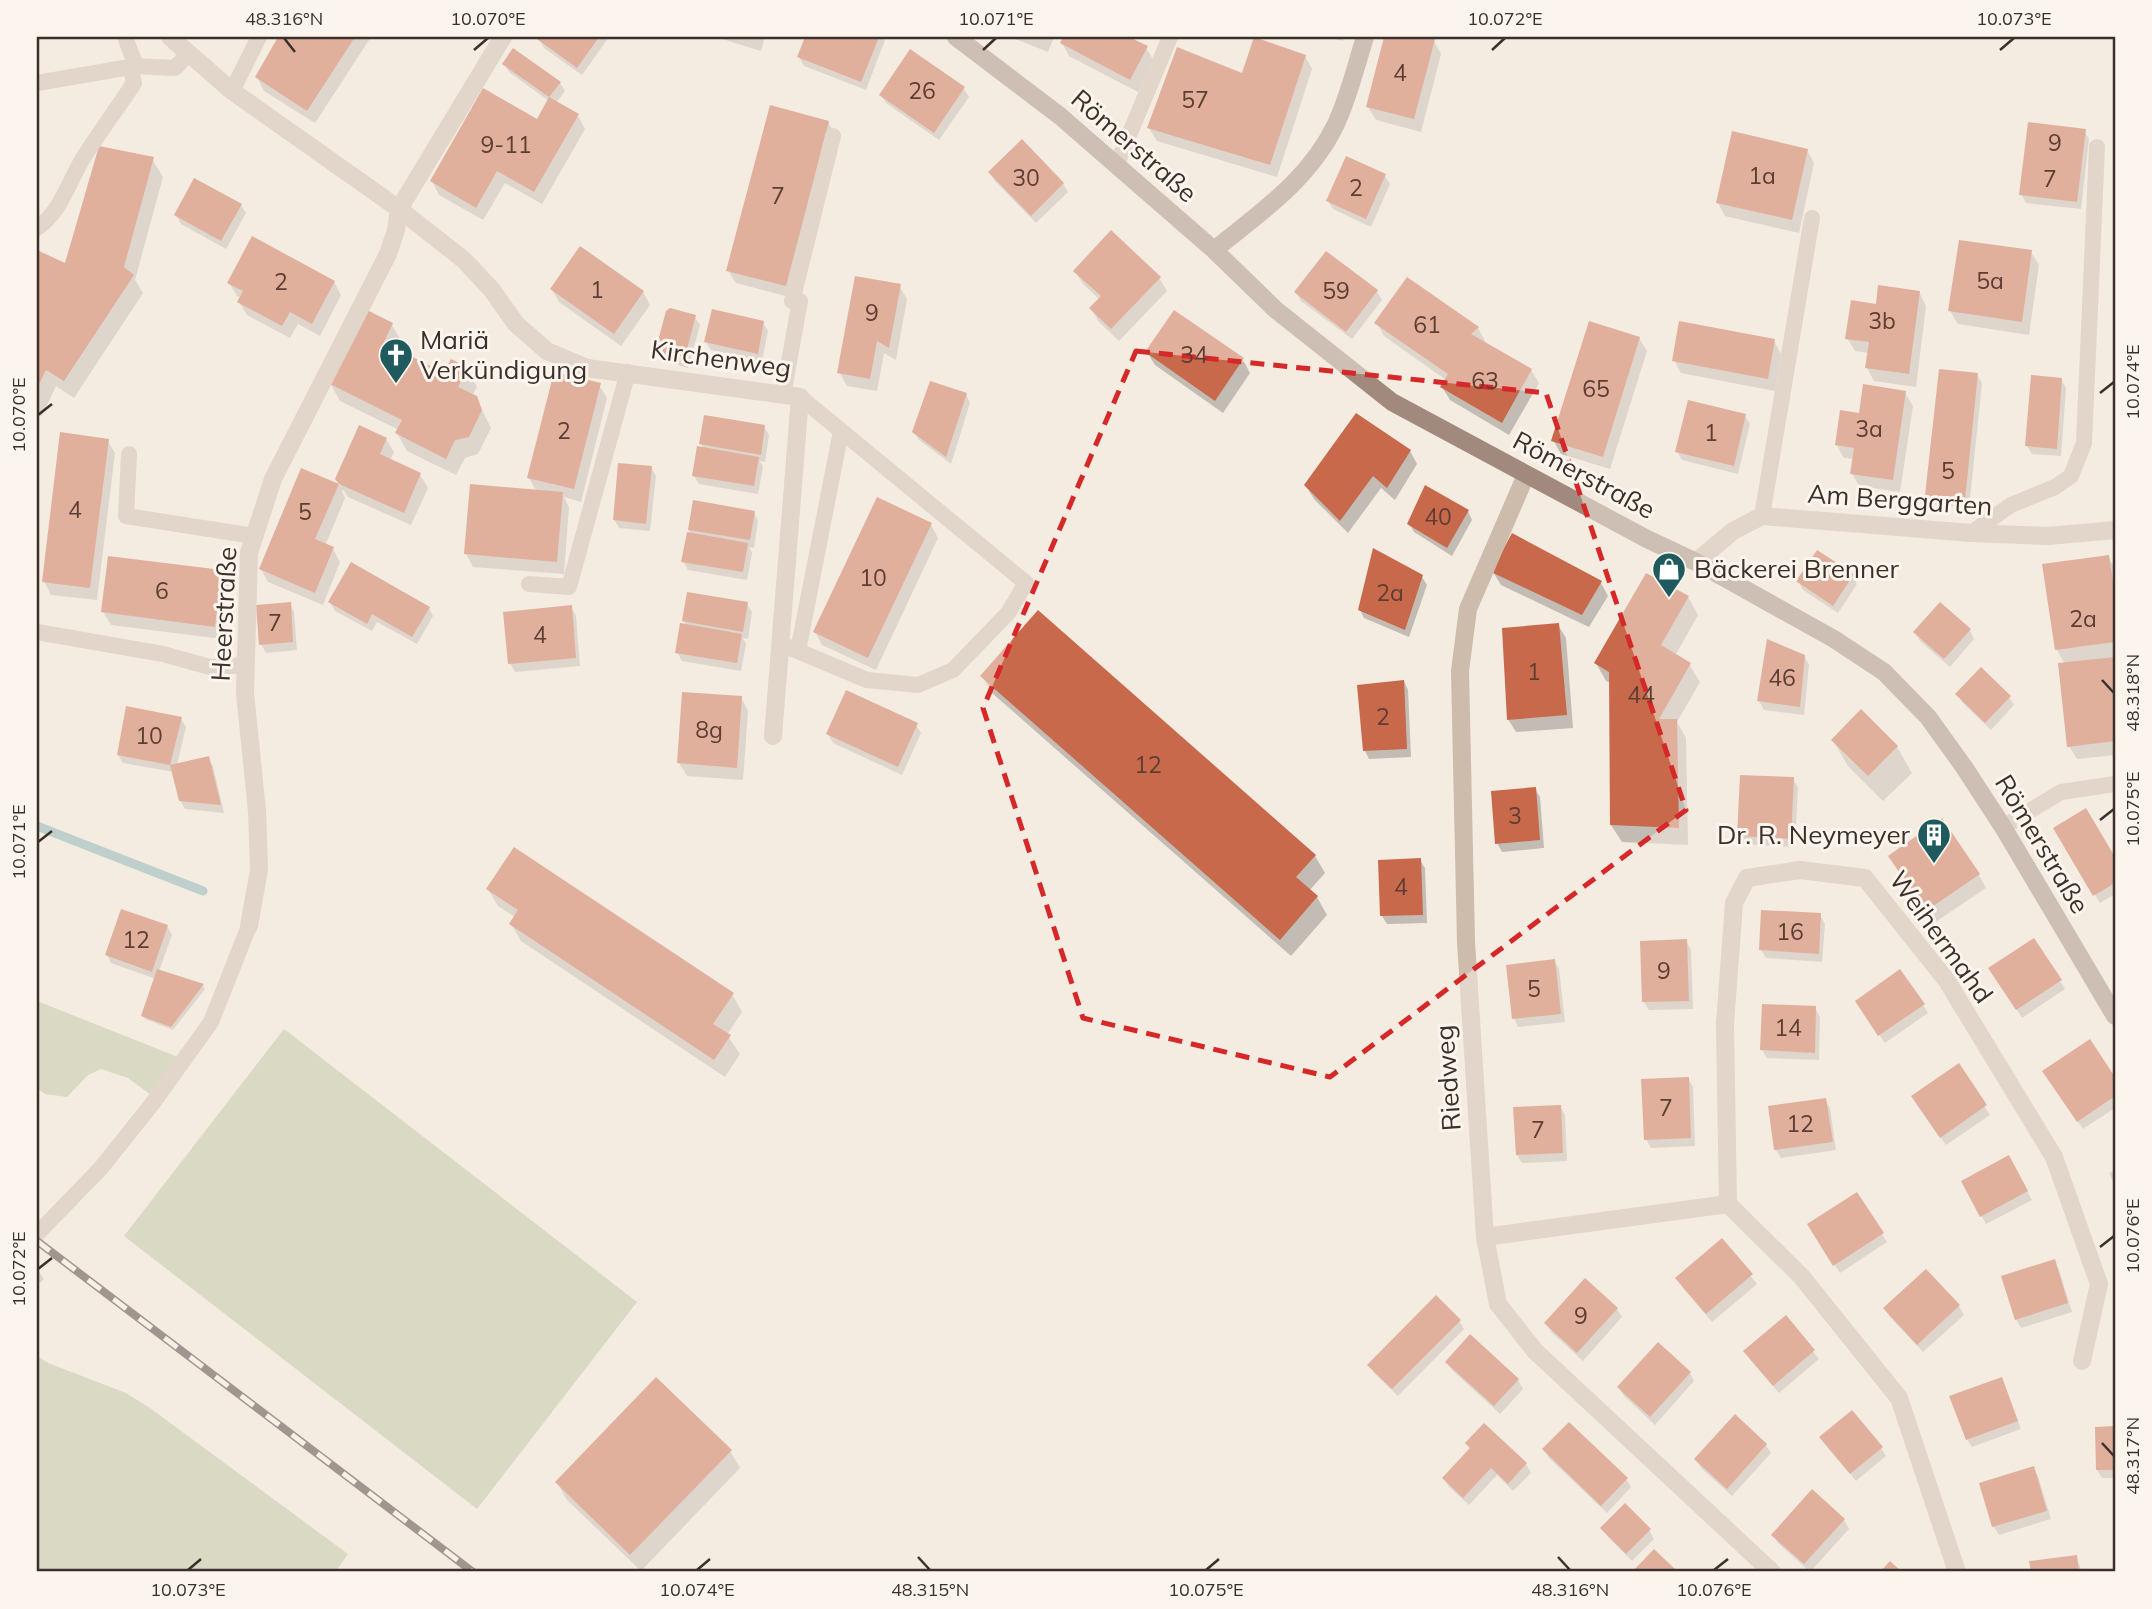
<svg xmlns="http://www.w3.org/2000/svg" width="2152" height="1609" font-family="Mulish,sans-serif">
<rect width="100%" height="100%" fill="#f4ebe1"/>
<path fill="#b8c4a0" d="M37 1001 183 1059 155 1098 128 1078 101 1069 88 1075 67 1097 45 1094 37 1088Z
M284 1029 637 1302 477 1509 124 1236Z
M37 1356 48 1363 126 1393 150 1408 348 1554 335 1572H37Z"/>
<path fill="#0003" d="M280 37H371L315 123 264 91 257 77Z
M541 37H609L582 75 544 48 539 39Z
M716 37H765L761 51Z
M807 37H883L885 40 866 90 804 66 799 57Z
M1010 37H1054L1048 52Z
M1065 37H1126L1146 48 1154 61 1138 92 1069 56 1062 43Z
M1328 37H1344L1343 41Z
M1386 37H1417L1434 41 1441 54 1421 132 1376 120 1368 107Z
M1305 56 1312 69 1277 177 1157 141 1149 128 1243 75Z
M504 64 560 83 565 91 556 103 578 116 585 129 542 204 505 183 483 220 439 195 432 181 537 121 549 101 509 72Z
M964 89 969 97 939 140 886 103 881 95Z
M828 122 836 136 793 298 736 283 728 270Z
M2084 131 2089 139 2081 209 2026 203 2021 194Z
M1807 150 1814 163 1799 233 1725 216 1718 203Z
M152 159 163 177 135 280 143 293 74 398 56 386 42 416 37 414V252L66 266Z
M990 173 1063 184 1068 192 1036 223 995 181Z
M1385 176 1390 184 1371 227 1333 209 1328 201Z
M241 205 246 213 226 249 181 224 176 215Z
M2031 252 2039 265 2029 335 1958 324 1950 311Z
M1075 271 1159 278 1167 291 1119 341 1099 322 1091 309 1100 300 1083 284Z
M334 282 341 295 320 336 298 324 290 338 247 315 239 302 241 298 237 296 229 283Z
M899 286 907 299 896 360 884 353 877 391 847 386 839 372Z
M552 289 643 292 650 305 621 346 559 302Z
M1296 292H1377L1382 300 1352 339 1301 301Z
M1919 292 1926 306 1916 387 1874 381 1867 368 1869 353 1855 351 1847 338 1878 305Z
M695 317 700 325 688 368 662 360 657 352Z
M763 323 768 331 762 361 711 350 706 342Z
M1377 323 1478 328 1485 341 1483 343 1531 370 1539 383 1509 435 1450 400 1442 387 1446 380 1384 336Z
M392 325 402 342 397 351 445 375 467 369 477 387 472 396 476 398 491 428 478 454 465 458 456 475 407 451 397 433 399 430 340 401 330 383Z
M1639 338 1647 351 1610 469 1561 454 1553 440Z
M1774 341 1781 354 1775 391 1681 373 1674 360Z
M1147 352 1243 360 1250 373 1223 413 1155 365Z
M1977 375 1982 383 1969 508 1931 504 1926 495Z
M2061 379 2066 388 2061 456 2032 454 2027 446Z
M599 385 607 398 581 502 564 497 569 507 564 574 473 567 466 554 537 492 529 478Z
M1905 393 1913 406 1900 492 1859 486 1852 473 1854 459 1844 458 1836 444 1860 415Z
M966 394 970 403 951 464 919 440 914 432Z
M1745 416 1750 424 1738 474 1682 460 1677 451Z
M764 427 769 435 765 462 760 461 763 467 758 494 699 484 694 476 704 449 701 444Z
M386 439 394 452 390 461 420 475 428 488 411 525 348 497 343 490 342 491 345 498 325 546 333 549 340 562 323 605 268 582 261 569 302 470 341 486 337 479Z
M107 440 115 453 97 600 51 595 44 581Z
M1410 451 1417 464 1395 500 1381 488 1348 533 1314 499 1306 486Z
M651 468 656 476 650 531 619 528 614 519Z
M1468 511 1472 520 1452 556 1414 532 1409 523Z
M754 512 758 521 754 548 749 547 752 553 747 580 688 570 683 561 692 535 689 530Z
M931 525 938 538 876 670 822 645 815 632Z
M2108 557 2115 569V755L2077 759 2069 746 2065 664 2057 650Z
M221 572 229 585 222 639 111 625 103 612Z
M1493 572 1601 583 1608 596 1589 627 1501 585Z
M1852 575 1857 584 1838 613 1803 590 1798 581Z
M1422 577 1427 585 1409 637 1364 618 1360 610Z
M1688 597 1698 615 1675 656 1689 664 1700 682 1677 722 1686 738 1688 845 1622 842 1611 825V683L1606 681 1596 663Z
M330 602 429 608 433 616 417 644 377 622 372 631 335 611Z
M290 604 294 612 297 650 266 653 261 644Z
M747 604 752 612 748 639 743 638 746 644 741 671 682 661 677 652 687 626 683 621Z
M571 607 576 616 580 666 515 672 510 663Z
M1558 625 1566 638 1573 728 1516 732 1508 719Z
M1970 631 1974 639 1950 667 1920 641 1915 632Z
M1804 656 1809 665 1804 715 1764 710 1759 701Z
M982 676 1315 856 1325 873 1309 891 1317 897 1327 915 1291 956 992 693Z
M1404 681 1408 690 1411 757 1369 759 1365 751Z
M1958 694 2009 697 2014 705 1991 730 1963 703Z
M741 697 748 711 743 780 687 776 679 763Z
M181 719 186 727 177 765 208 758 213 766 224 813 185 809 180 800 174 772 123 763 118 755Z
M916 725 921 733 902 775 833 743 828 734Z
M1833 740 1897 747 1912 773 1883 801 1848 766Z
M1793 779 1798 787 1795 847 1743 844 1739 836Z
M1535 789 1540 797 1544 848 1502 852 1497 843Z
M2085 810 2115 860V894L2100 903 2055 828Z
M1420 860 1425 868 1427 923 1387 924 1382 916Z
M1897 869 1979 875 1986 888 1934 923Z
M488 889 732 994 742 1012 727 1035 740 1054 725 1077 521 941 511 924 515 917 498 906Z
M1820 915 1825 924 1822 962 1766 958 1761 950Z
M167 926 172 935 159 971 203 986 205 989 173 1030 145 1019 143 1015 156 979 111 963 107 955Z
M1686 941 1691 950 1693 1009 1649 1010 1644 1002Z
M1554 961 1559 969 1565 1022 1518 1027 1514 1018Z
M1996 977 2060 981 2065 989 2022 1018Z
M1923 1005 1928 1013 1885 1043 1862 1010Z
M1815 1008 1820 1017 1819 1060 1767 1058 1762 1050Z
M2089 1041 2115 1080V1108L2083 1129 2049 1079Z
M1958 1066 1990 1115 1946 1145 1918 1105Z
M1688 1078 1693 1087 1695 1146 1651 1148 1646 1139Z
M1825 1099 1830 1108 1836 1150 1781 1158 1776 1150 1770 1108Z
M1560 1106 1565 1115 1567 1161 1522 1163 1517 1155Z
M2009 1157 2032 1200 1986 1224 1963 1182Z
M2115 1170V1186L2109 1173Z
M1856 1195 1887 1242 1840 1273 1814 1233Z
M1722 1241 1757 1284 1712 1322 1682 1287Z
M2054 1262 2059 1270 2072 1312 2021 1328 2016 1319Z
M37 1269 44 1279 40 1283 37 1279Z
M1926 1271 1959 1306 1964 1315 1923 1352 1890 1317 1885 1309Z
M1617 1309 1622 1317 1583 1361 1551 1332 1546 1323Z
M1786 1317 1819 1359 1779 1393 1750 1359Z
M1459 1321 1464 1329 1398 1396 1374 1373 1370 1365Z
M1447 1362 1518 1380 1523 1389 1500 1414 1452 1370Z
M1690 1373 1694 1381 1655 1425 1624 1396 1619 1388Z
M2001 1379 2021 1429 1972 1447 1967 1439Z
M2097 1428H2115V1478H2102L2097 1470Z
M1822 1438 1881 1448 1886 1456 1856 1481Z
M1766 1445 1771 1453 1732 1496 1701 1468 1696 1459Z
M1544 1449 1626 1479 1631 1487 1607 1513 1549 1458Z
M1471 1450 1526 1464 1531 1473 1513 1491 1497 1475 1469 1505 1449 1487 1444 1478Z
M730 1451 740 1468 641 1571 567 1500 557 1482Z
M2033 1468 2038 1476 2051 1519 1999 1535 1994 1527 1981 1484Z
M1844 1520 1849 1529 1810 1572 1778 1543 1773 1535Z
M1603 1528 1649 1530 1654 1539 1632 1561 1607 1536Z
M2076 1556 2082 1572H2032L2031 1563Z"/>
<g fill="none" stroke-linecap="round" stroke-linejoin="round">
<path stroke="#7fb0b2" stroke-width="9" d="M37 826 203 891"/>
</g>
<path fill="#c8694b" d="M278 37H355L307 111 255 77Z
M539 37H599L577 68 537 39Z
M805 37H879L861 82 797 57Z
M1063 37H1129L1148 46 1130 80 1060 43Z
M1254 37 1306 55 1270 165 1147 128 1177 47 1242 73Z
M1384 37H1424L1435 39 1414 119 1366 107Z
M513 48 561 82 549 97 502 64Z
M910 49 965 87 934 133 879 95Z
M483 88 537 119 549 97 579 114 534 192 497 171 476 208 430 181Z
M770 105 829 121 786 286 726 271Z
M2028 122 2086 129 2077 202 2019 195Z
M1732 131 1808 149 1792 220 1716 203Z
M1022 139 1064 183 1031 216 988 172Z
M99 146 154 157 124 267 134 275 64 381 46 370 37 388V250L65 263Z
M1346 156 1386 174 1366 219 1326 201Z
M194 178 242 204 221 241 174 215Z
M1111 230 1161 277 1111 329 1089 308 1101 296 1073 271Z
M252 236 335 281 312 324 290 312 282 326 237 302 243 291 227 283Z
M1959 240 2032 250 2022 322 1948 311Z
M580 246 644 291 614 334 550 289Z
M1326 251 1378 290 1346 332 1294 292Z
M855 276 901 284 889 348 877 341 870 379 837 373Z
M1407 277 1479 327 1471 334 1532 369 1502 423 1440 387 1448 374 1374 323Z
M1878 285 1920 291 1909 374 1865 368 1869 342 1845 339 1851 300 1876 304Z
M670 308 696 315 684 360 655 352 666 311Z
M365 309 393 323 384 342 444 373 451 359 468 368 458 387 477 396 482 410 469 437 455 440 446 459 395 433 402 420 328 383Z
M712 309 764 321 758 354 704 342Z
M1174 310 1244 358 1215 401 1145 352Z
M1589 321 1640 337 1603 457 1551 441Z
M1679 321 1775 339 1768 379 1672 361Z
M1939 369 1978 373 1965 500 1925 495Z
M554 372 601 383 574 489 527 478Z
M2031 375 2062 378 2057 449 2025 446Z
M930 381 967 393 946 457 912 432Z
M1863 384 1906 391 1893 480 1850 474 1854 448 1835 445 1840 410 1859 413Z
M1688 400 1746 414 1734 466 1675 452Z
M1356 413 1411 450 1387 488 1373 476 1340 521 1304 485Z
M704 415 765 425 761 455 699 444Z
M359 425 387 438 380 454 421 473 404 513 339 484 335 479Z
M60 432 109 439 90 588 42 582Z
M697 446 759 457 754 486 692 476Z
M618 463 652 466 646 524 613 520Z
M301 468 339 484 315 539 334 547 315 593 259 569Z
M470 484 563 492 557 562 464 554Z
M1425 485 1469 510 1447 548 1407 524Z
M877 497 932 523 868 658 813 632Z
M693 500 755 511 750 540 688 530Z
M687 532 748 543 743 572 681 562Z
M1512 533 1602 581 1582 615 1491 572Z
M1373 548 1423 575 1405 630 1358 610Z
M1817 550 1854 574 1833 606 1796 581Z
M2109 555 2115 595V642L2055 650 2042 564Z
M108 556 222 570 215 627 101 612Z
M351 562 430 607 412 637 372 614 367 624 328 602Z
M1646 573 1689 596 1661 645 1691 663 1659 719H1677L1679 828 1610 825 1609 672 1594 663Z
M687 592 748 602 743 632 682 621Z
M291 602 293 642 259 645 256 605Z
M1940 602 1971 629 1944 659 1913 632Z
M572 605 576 658 508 664 503 612Z
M1038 610 1316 855 1296 877 1318 896 1280 940 980 676Z
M680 623 742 634 737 663 675 653Z
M1559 623 1567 715 1507 720 1502 628Z
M1767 639 1805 655 1800 707 1757 701Z
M2115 657V741L2067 747 2058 663Z
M1981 667 2011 696 1985 723 1955 694Z
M1404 680 1407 749 1363 751 1357 685Z
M846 690 918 723 898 767 826 734Z
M682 692 742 696 737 768 677 763Z
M126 706 182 717 170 765 209 756 221 805 179 801 170 765 117 755Z
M1861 709 1898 746 1868 776 1831 740Z
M1740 775 1794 777 1791 839 1737 836Z
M1536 787 1540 840 1495 844 1491 791Z
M2086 808 2115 857V883L2093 896 2053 828Z
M1942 818 1980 874 1926 911 1888 856Z
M514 847 734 993 713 1024 731 1035 714 1060 509 924 518 910 486 889Z
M1421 858 1423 915 1380 916 1378 860Z
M121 909 168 925 152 972 105 955Z
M1761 910 1821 913 1819 954 1759 950Z
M2034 938 2062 980 2016 1010 1988 968Z
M1687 939 1689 1001 1642 1002 1640 941Z
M1555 959 1561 1014 1512 1019 1506 965Z
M157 969 204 984 171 1027 141 1016Z
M1900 969 1925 1004 1878 1036 1855 1001Z
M1762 1004 1816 1006 1815 1053 1760 1050Z
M2090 1039 2115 1077V1096L2077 1122 2042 1071Z
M1959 1063 1987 1105 1940 1138 1911 1096Z
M1689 1077 1691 1138 1644 1140 1641 1079Z
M1826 1098 1833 1142 1774 1150 1768 1106Z
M1561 1105 1563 1153 1516 1155 1513 1107Z
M2009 1155 2028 1191 1980 1217 1961 1181Z
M1857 1192 1884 1233 1833 1266 1807 1224Z
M1722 1238 1753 1274 1706 1314 1675 1278Z
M2055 1259 2068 1303 2015 1320 2001 1276Z
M1926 1269 1960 1305 1917 1345 1883 1308Z
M1585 1278 1618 1308 1577 1353 1544 1323Z
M1436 1295 1461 1320 1392 1389 1367 1365Z
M1786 1315 1815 1350 1773 1386 1743 1351Z
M1470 1334 1519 1379 1494 1406 1445 1362Z
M1658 1342 1691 1372 1650 1417 1617 1387Z
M656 1377 732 1450 630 1555 555 1482Z
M2002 1377 2018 1421 1966 1440 1949 1396Z
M1852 1410 1883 1447 1850 1474 1819 1437Z
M1735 1414 1767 1444 1727 1489 1694 1459Z
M1569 1422 1628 1478 1601 1506 1542 1449Z
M1484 1423 1527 1463 1508 1484 1491 1468 1463 1498 1442 1478 1470 1448 1465 1443Z
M2115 1426V1470H2096L2095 1427Z
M2034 1466 2047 1511 1992 1527 1979 1483Z
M1812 1489 1845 1519 1804 1564 1771 1535Z
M1625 1503 1651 1529 1626 1554 1600 1528Z
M1654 1549 1678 1572H1632Z
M2077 1555 2079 1572H2031L2029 1561Z
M1890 1561 1902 1572H1880Z"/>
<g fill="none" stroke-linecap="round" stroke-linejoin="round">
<path stroke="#cdbbac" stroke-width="16" d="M136 66 175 68 189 53
M37 83 136 66 125 37
M232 91 259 37
M1117 164 1170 37
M37 228C60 213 68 184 82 160 98 134 117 109 134 83L131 68
M783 395 800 301H792L833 136
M129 454 126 516 254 536
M1762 516 1812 218
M1971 533 2011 505 2055 487 2071 476 2084 443 2097 147
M529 584 569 587 628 372
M37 632 163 654 210 667 246 665
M781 644 867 680 918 685 953 670 1008 613 1026 583 800 397
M798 651 841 431
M2003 827 2061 792 2115 784
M37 1234 101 1168 152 1104 211 1022 249 926"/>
<path stroke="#cdbbac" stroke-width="18" d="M170 37 232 91 399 209 464 260 492 290 516 324 547 351 587 368 800 397 773 736
M1526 475 1468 609 1460 671 1466 942 1485 1237 1498 1304 1535 1351 1772 1572
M1696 562 1733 531 1762 516 1971 533 2048 536 2115 530
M249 926 259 870 257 811 245 693 249 553 273 479 388 254 396 230 399 209 503 37
M1485 1237 1728 1204
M1957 1572 1899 1398 1801 1276 1728 1204 1725 1024 1734 903 1747 878 1800 870 1865 878 1947 981 2054 1157 2099 1284 2082 1361"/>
<path stroke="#a18a7d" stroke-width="18" d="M956 37 1060 116 1214 250 1276 310 1392 402 1647 539 1696 562 1834 639 1884 672 1928 717 1964 767 2003 827 2115 1016
M1214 250C1260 213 1310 179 1336 124 1349 96 1356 66 1365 37"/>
<g stroke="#3b302b" stroke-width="8">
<path id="rail" d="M37 1241 473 1572"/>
</g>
<use href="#rail" stroke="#fbf5ee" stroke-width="5" stroke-dasharray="16" stroke-linecap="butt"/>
</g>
<path d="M0 0H2152V1609H0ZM1136 351 1546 393 1686 810 1330 1077 1083 1018 983 708Z" fill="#f4ebe1" fill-opacity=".55" fill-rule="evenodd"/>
<path fill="none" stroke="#d62828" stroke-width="5" stroke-dasharray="14 9" stroke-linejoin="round" d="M1136 351 1546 393 1686 810 1330 1077 1083 1018 983 708Z"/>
<path fill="none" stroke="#3b302b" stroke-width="2.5" d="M284 38 295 52M474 50 488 38M983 50 996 38M1492 50 1505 38M2000 50 2014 38M2100 393 2114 382M38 415 52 404M2102 680 2114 693M2100 820 2114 809M38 842 52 831M2100 1247 2114 1236M38 1269 52 1258M2102 1443 2114 1456M918 1557 930 1570M1558 1557 1570 1570M188 1570 201 1559M697 1570 710 1559M1206 1570 1219 1559M1714 1570 1728 1559"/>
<defs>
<g id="church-pin" transform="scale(1.75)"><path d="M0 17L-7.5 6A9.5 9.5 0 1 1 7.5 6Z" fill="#1f5a5e" stroke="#fbf5ee"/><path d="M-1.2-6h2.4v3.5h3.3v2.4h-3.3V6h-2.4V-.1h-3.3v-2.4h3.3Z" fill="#fff"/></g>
<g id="shop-pin" transform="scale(1.75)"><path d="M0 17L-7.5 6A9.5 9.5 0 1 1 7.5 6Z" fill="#1f5a5e" stroke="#fbf5ee"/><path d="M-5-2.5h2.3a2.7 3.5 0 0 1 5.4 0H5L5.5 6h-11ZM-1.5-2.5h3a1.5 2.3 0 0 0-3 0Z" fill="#fff"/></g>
<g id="building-pin" transform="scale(1.75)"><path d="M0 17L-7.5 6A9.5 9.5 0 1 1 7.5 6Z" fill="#1f5a5e" stroke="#fbf5ee"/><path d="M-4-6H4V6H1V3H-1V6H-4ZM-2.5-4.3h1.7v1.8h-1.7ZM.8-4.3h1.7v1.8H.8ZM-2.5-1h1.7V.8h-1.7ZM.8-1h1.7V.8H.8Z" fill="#fff"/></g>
</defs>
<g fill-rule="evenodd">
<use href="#church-pin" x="396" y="355"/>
<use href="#shop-pin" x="1669" y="569"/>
<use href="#building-pin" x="1934" y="835"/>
</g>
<g text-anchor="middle" stroke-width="6" stroke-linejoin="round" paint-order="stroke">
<g font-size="23" fill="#5e3e33">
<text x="1400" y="81">4</text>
<text x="922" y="99">26</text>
<text x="1195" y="108">57</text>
<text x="2055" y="151">9</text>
<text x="506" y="153">9-11</text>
<text x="1762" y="184">1a</text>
<text x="1026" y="186">30</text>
<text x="2050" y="187">7</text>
<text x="1356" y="196">2</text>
<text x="778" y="204">7</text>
<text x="1990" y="289">5a</text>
<text x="281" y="290">2</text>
<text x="597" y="298">1</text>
<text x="1336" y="299">59</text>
<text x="872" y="321">9</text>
<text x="1882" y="329">3b</text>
<text x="1427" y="333">61</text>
<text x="1194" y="363">34</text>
<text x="1485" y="389">63</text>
<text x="1596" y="397">65</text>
<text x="1869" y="437">3a</text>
<text x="564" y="439">2</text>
<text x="1711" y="441">1</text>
<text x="1948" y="479">5</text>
<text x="75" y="518">4</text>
<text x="305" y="520">5</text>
<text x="1438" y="525">40</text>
<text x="873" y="586">10</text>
<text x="162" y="599">6</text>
<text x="1390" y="601">2a</text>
<text x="2083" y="627">2a</text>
<text x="275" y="631">7</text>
<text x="540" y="643">4</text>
<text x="1534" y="680">1</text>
<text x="1782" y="686">46</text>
<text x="1641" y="703">44</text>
<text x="1383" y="725">2</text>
<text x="709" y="738">8g</text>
<text x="149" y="744">10</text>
<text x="1148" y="773">12</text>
<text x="1515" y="824">3</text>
<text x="1401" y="895">4</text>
<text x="1790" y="940">16</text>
<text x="136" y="948">12</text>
<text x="1664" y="979">9</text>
<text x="1534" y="997">5</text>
<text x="1788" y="1036">14</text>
<text x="1666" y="1116">7</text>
<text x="1800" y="1132">12</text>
<text x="1538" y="1138">7</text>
<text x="1581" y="1324">9</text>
</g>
<g font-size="26" fill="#3b302b" stroke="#fbf5ee">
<text transform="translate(1134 146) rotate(41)" y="9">Römerstraße</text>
<text transform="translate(721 359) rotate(8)" y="9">Kirchenweg</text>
<text transform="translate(1584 475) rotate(28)" y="9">Römerstraße</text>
<text transform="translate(1900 500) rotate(4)" y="9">Am Berggarten</text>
<text transform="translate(224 614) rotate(-87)" y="9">Heerstraße</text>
<text transform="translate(2042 844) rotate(59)" y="9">Römerstraße</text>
<text transform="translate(1941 937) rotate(54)" y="9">Weihermahd</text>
<text transform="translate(1448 1078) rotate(-94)" y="9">Riedweg</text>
</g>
<g font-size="26" fill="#3b302b" stroke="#fbf5ee" text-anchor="start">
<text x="420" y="349">Mariä<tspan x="420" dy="30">Verkündigung</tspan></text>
<text x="1694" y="578">Bäckerei Brenner</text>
<text x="1910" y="844" text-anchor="end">Dr. R. Neymeyer</text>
</g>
</g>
<rect width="2152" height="1609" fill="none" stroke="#fbf5ee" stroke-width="77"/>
<rect x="38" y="38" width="2076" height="1532" fill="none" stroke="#3b302b" stroke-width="2.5"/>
<g font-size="18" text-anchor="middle" fill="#3b302b">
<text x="284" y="25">48.316°N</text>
<text x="488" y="25">10.070°E</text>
<text x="996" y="25">10.071°E</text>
<text x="1505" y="25">10.072°E</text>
<text x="2014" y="25">10.073°E</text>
<text transform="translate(2133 382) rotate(-90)" y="6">10.074°E</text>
<text transform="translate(19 415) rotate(-90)" y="6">10.070°E</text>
<text transform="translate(2133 693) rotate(-90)" y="6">48.318°N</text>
<text transform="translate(2133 809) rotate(-90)" y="6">10.075°E</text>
<text transform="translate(19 842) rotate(-90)" y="6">10.071°E</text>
<text transform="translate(2133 1236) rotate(-90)" y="6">10.076°E</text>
<text transform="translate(19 1269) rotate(-90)" y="6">10.072°E</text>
<text transform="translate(2133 1456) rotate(-90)" y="6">48.317°N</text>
<text x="188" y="1596">10.073°E</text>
<text x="697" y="1596">10.074°E</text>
<text x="930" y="1596">48.315°N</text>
<text x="1206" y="1596">10.075°E</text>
<text x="1570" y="1596">48.316°N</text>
<text x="1714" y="1596">10.076°E</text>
</g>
</svg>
